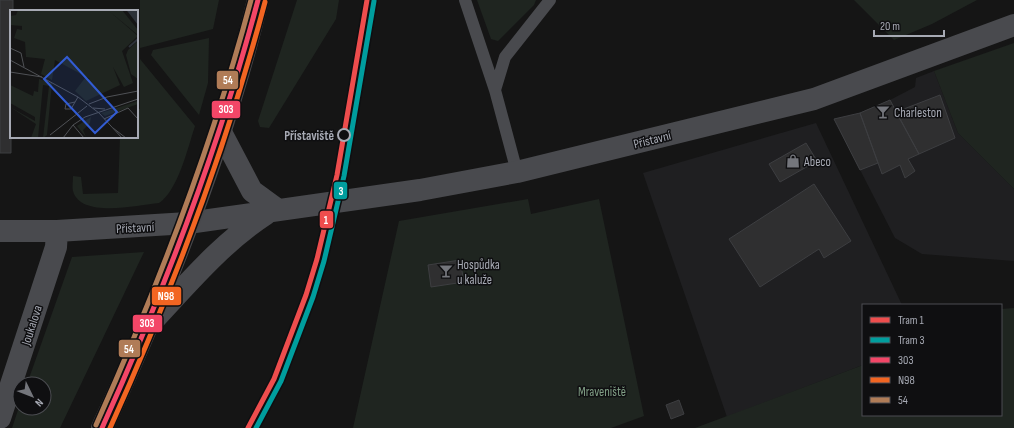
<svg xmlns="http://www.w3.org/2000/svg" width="1014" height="428" font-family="'Sofia Sans Condensed',sans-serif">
<rect width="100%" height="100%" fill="#151515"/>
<path fill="#1f1f21" d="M934 71 958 133 1014 189V261L922 254 895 238 834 119 854 115 890 100 915 87 916 78Z
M816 123 902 305H863V365L727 417 643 173Z"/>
<path fill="#1f2520" d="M140 0H219L213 29 140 48Z
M297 0H339L336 19 269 128 260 127 258 121Z
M477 0H536L534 5 498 41 491 39Z
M854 0H977L932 24 894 40Z
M209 38 208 83 199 115 151 55 153 50Z
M1014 43V189L958 133 934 71Z
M140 59 195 126C188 147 178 191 159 203 138 205 81 219 73 191 72 187 73 181 73 176L81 177 83 194 118 193 120 137H137V109H140Z
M528 199 531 214 599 199 644 416 611 428H353L399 221Z
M144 252 60 428H12L20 404V408H44V384H27L72 257Z
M1014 308V428H695L863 365V415H1001V309Z"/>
<path fill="#2f2f30" stroke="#3d3e41" d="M0 0H13V11H11V153H0Z
M940 95 955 138 919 154 896 112Z
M890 100 919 154 908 159 915 171 905 178 900 165 882 174 860 113Z
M860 113 878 163 860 170 834 119Z
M806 143 817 161 780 182 769 164Z
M814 184 851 241 824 258 819 249 760 287 729 239Z
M460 260 464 282 431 287 428 265Z
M679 400 684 414 671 419 666 405Z"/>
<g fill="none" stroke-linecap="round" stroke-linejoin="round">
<path stroke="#494a4e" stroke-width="12" d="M465 0 495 90 517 172
M495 90 505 57 550 0"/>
<path stroke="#494a4e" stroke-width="22" d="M221 132 252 191 278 210
M0 231H57L188 223 420 190 517 172 814 99 1014 25
M148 326C185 287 220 244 266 214
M0 418 56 247 57 231"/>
<path stroke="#48484b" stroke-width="22" d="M102 428C166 290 222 148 258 0"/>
<g stroke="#0f0f11" stroke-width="8">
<path id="bus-1" d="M102 428C165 289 219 148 258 0"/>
</g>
<g stroke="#0f0f11" stroke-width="8">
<path id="bus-2" d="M110 428C173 289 226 149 265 2"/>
</g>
<g stroke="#0f0f11" stroke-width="8">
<path id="bus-3" d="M96 425C158 287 212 147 251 0"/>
</g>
<use href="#bus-1" stroke="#f34667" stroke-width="5"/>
<use href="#bus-2" stroke="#f26522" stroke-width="5"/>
<use href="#bus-3" stroke="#b07c57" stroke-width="5"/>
<g stroke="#0f0f11" stroke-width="8">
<path id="tram-1" d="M248 428 274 379 306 295 317 259 337 175 367 0"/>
</g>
<g stroke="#0f0f11" stroke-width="8">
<path id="tram-2" d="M256 428 281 381 313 297 324 261 344 176 374 1"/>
</g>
<use href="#tram-1" stroke="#ee4d4d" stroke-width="5"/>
<use href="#tram-2" stroke="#009e9e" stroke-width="5"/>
</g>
<defs>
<g id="bar-bare" transform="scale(1.08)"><path d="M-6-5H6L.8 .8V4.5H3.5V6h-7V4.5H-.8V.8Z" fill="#74767c" stroke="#0f0f11" stroke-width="2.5" paint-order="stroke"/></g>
<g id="shop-bare" transform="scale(1.08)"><path d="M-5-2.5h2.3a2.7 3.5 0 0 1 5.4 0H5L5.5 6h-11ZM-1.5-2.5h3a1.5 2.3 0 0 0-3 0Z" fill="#74767c" stroke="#0f0f11" stroke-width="2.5" paint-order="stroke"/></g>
</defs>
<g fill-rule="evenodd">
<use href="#bar-bare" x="883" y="112"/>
<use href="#shop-bare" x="793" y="161"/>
<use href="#bar-bare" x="446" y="271"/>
</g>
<circle fill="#0f0f11" stroke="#a7aab4" stroke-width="2" cx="344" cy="135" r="6"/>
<g text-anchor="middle" stroke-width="3" stroke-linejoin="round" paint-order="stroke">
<g font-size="13" fill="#a7aab4" stroke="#0f0f11" text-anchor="start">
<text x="894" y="117">Charleston</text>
<text x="804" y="166">Abeco</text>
<text x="457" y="269">Hospůdka<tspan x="457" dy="15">u kaluže</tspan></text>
</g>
<g font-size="13" font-weight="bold" fill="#a7aab4" stroke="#0f0f11" text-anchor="end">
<text x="334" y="140">Přístaviště</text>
</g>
<g font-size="13" fill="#a7aab4" stroke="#0f0f11">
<text transform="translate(652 139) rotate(-14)" y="5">Přístavní</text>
<text transform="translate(135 227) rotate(-3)" y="5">Přístavní</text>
<text transform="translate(31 325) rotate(-72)" y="5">Joukalova</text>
</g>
<g font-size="13" fill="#809e85" stroke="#0f0f11">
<text x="602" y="396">Mraveniště</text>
</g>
</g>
<g transform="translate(10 10)">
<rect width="128" height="128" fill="#151515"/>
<path d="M8 0H112L128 20V25L99 1 128 26 112 41 123 73 114 77 103 57 110 75 76 91 65 81 75 68 80 69 45 50 42 70 31 64 35 49 16 47 15 32 4 28 7 19 12 20V16L0 15V6L6 5ZM128 31V69L121 64 116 45 118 40ZM29 69 42 73 37 125 33 128 39 76 33 75 28 128H21L26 114 0 97 25 111V107L0 93V75L23 86 24 81 28 82ZM128 91V94L95 106 91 103ZM81 107 80 113 73 120 76 127 67 116Z" fill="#1f2520"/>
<path d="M116 0H127L128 15 118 2Z" fill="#2d3239"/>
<path fill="none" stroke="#2d3239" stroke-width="2" d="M119 37 128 29"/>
<path fill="none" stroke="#4f5155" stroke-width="1" d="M0 38 11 43 14 57M0 50 68 87 89 103 112 128M0 62 32 67M65 92 56 94 55 99H61L68 87M79 94 97 87 128 81M83 98 95 99M94 109 118 98 128 109M63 115 74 128M103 118 116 128M40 125 77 96M53 128 63 115 75 107 128 89"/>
<path fill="#325cd3" fill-opacity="0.15" stroke="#325cd3" stroke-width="2" d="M57 47 107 102 85 123 34 69Z"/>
<rect width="128" height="128" fill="none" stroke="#a7aab4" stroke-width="2"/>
</g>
<g stroke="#0f0f11" stroke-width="1.5">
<rect x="216" y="70" width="23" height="20" rx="4" fill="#b07c57"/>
<rect x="211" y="100" width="30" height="19" rx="4" fill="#f34667"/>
<rect x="333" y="181" width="15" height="19" rx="4" fill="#009e9e"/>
<rect x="319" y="210" width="15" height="19" rx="4" fill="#ee4d4d"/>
<rect x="151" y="286" width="31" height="20" rx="4" fill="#f26522"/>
<rect x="132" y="314" width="31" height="19" rx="4" fill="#f34667"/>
<rect x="118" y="339" width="23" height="19" rx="4" fill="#b07c57"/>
</g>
<g font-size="11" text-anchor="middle" font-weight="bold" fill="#fff">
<text x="228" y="84">54</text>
<text x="226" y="113">303</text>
<text x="341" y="195">3</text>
<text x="326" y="224">1</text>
<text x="166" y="300">N98</text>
<text x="147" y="327">303</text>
<text x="129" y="353">54</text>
</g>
<rect x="862" y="304" width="140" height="112" fill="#0f0f11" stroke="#4c4d52"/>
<rect x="870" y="317" width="20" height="6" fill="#ee4d4d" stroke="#4c4d52"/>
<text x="898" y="324" font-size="12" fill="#a7aab4">Tram 1</text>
<rect x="870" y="337" width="20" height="6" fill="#009e9e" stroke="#4c4d52"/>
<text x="898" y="344" font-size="12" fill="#a7aab4">Tram 3</text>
<rect x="870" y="357" width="20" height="6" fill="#f34667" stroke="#4c4d52"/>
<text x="898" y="364" font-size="12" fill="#a7aab4">303</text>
<rect x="870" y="377" width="20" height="6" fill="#f26522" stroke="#4c4d52"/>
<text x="898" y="384" font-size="12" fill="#a7aab4">N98</text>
<rect x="870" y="397" width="20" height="6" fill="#b07c57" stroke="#4c4d52"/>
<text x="898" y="404" font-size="12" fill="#a7aab4">54</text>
<g transform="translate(32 396) rotate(133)"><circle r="19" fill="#0f0f11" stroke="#4c4d52"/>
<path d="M0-3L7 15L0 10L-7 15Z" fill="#74767c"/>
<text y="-6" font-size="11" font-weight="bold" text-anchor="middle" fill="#a7aab4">N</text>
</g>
<path d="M874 30v6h70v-6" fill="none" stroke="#a7aab4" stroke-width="2"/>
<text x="880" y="30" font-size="12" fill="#a7aab4" stroke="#0f0f11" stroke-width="3" paint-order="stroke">20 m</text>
</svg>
